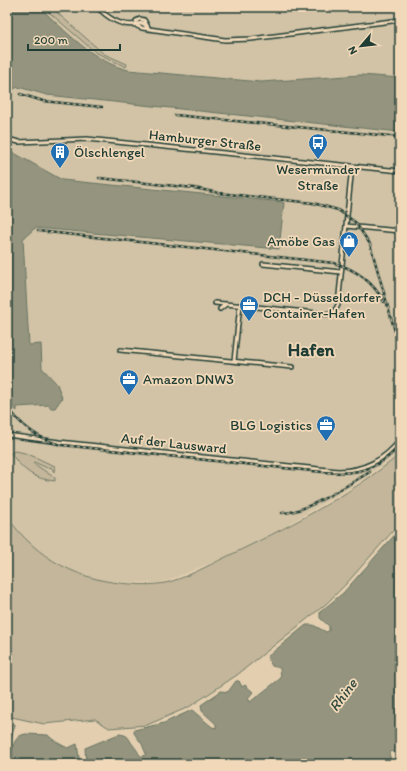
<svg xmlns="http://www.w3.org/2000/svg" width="407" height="771" font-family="Itim,sans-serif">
<rect width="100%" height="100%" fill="#e3cfb0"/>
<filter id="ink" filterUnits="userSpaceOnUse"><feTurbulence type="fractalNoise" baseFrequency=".025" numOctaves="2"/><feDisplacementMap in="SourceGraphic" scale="8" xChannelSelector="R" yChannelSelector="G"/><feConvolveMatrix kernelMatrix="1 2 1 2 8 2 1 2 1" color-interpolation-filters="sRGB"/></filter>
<g filter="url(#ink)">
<path fill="#d2c3a6" d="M7 7H400V453L348 489 277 531 230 555 169 580 158 583 115 582 94 579 73 572 49 558 30 544 7 515Z"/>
<path fill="#c3b69b" stroke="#717a68" d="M43 7H56L54 10 104 54 127 64 126 67 95 52Z
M14 451C29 452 41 461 55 466L54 472 51 467 47 468 34 462 33 463 55 478V481C34 479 24 471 12 455V452Z
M400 454V523L346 584 326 604 237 675 189 707 147 725 109 728 95 719 44 724 7 716V516C36 559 81 582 132 584 143 585 154 585 165 583 186 578 207 566 226 557 286 528 348 497 400 454Z"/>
<path fill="#95957f" stroke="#667261" d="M7 7H39C66 31 92 61 128 70L261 82 361 75 400 78V132L47 95 18 87 7 92Z
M7 149 62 180 282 202 284 203 279 249 35 228 23 239 29 345 41 344 42 368 57 384 62 398 55 408H50L49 405 17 407V411L7 402Z
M400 529V752L394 753 391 751 389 753 391 761 387 764H86L85 748 119 734C130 735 128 739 133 745 136 749 138 751 140 756H144L146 754 142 744 134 733V730L164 723 192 710 212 727 216 728V724L202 711 201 705 221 691 228 692 236 681H239L242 687 245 685 253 692 248 698 250 702 281 678 280 668 272 666 267 657 306 625H313L326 632 329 631V626L320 618V612L343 593Z
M15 724V725L7 752V727Z
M26 734 48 735C52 740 63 746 68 748L77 744 80 764H7V757L11 756C13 745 15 735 26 734Z"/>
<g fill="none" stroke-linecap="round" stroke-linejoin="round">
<g stroke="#1f3d34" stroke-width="6">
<path id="minor" d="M97 7C109 19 125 29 142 23L148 27
M149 29 144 20 140 19 136 21 137 26 142 28 225 40 251 39 400 20
M7 139 19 142 87 139 400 171
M346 226 400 231
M263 264 341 272
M215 303 327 314 334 312 338 305 352 166
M220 309 226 304
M120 350 292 367
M234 361 240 305
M7 435 59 442 338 471C363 471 385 460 400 440"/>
</g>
<use href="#minor" stroke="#f0d8b8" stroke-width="3"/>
<g stroke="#1f3d34" stroke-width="2.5">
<path id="rail" d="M20 94 43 101 102 107
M175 115 400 137
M99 178 194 188 219 193 313 203 338 210 355 222 370 244 400 349
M38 231 334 263C355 269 373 282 384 302
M7 406C20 425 38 439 61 445L312 471C348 475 375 475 400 445
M282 513C306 513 347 485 370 472"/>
</g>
<use href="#rail" stroke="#f0d8b8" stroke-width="1" stroke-dasharray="3" stroke-linecap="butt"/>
</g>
</g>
<defs>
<g id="bus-pin" transform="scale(1)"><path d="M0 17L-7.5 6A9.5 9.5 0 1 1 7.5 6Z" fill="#1f6fb2" stroke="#f0d8b8"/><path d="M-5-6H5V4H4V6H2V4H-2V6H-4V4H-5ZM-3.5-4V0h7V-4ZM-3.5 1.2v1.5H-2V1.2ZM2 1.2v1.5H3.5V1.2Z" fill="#fff"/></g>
<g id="building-pin" transform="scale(1)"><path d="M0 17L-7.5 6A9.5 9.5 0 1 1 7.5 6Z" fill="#1f6fb2" stroke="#f0d8b8"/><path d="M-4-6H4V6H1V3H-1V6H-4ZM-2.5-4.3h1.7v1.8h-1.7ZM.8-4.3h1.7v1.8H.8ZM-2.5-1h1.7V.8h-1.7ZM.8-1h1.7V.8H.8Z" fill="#fff"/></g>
<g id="shop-pin" transform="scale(1)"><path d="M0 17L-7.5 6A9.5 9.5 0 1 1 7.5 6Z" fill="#1f6fb2" stroke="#f0d8b8"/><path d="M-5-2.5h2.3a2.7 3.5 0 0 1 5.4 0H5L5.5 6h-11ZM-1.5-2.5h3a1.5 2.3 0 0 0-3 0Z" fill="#fff"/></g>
<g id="office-pin" transform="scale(1)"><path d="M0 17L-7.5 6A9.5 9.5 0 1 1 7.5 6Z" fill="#1f6fb2" stroke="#f0d8b8"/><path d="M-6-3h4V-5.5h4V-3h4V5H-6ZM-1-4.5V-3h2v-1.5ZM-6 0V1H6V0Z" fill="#fff"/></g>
</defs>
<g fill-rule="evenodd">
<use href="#bus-pin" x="318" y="143"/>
<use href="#building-pin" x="60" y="152"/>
<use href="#shop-pin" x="349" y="241"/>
<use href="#office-pin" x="249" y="305"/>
<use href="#office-pin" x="129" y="379"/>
<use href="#office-pin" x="326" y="425"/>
</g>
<g text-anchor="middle" stroke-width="3.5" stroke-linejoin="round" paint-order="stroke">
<g font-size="14" fill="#1f3d34" stroke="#f0d8b8">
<text transform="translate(205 140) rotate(6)" y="5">Hamburger Straße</text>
<text transform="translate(174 443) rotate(6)" y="5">Auf der Lausward</text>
</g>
<g font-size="14" fill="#1f3d34" stroke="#f0d8b8" text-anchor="start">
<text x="74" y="157">Ölschlengel</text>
<text x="318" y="174" text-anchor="middle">Wesermünder<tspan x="318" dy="16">Straße</tspan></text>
<text x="335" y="246" text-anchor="end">Amöbe Gas</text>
<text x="263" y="302">DCH - Düsseldorfer<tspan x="263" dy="16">Container-Hafen</tspan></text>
<text x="143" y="384">Amazon DNW3</text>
<text x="312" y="430" text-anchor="end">BLG Logistics</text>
</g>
<g font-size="15" font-style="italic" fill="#314a3f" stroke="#f0d8b8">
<text transform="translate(343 695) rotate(-53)" y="5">Rhine</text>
</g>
<g font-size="18" font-weight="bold" fill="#1f3d34" stroke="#f0d8b8">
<text x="311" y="356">Hafen</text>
</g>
</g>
<rect width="407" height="771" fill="none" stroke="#f0d8b8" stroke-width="24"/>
<rect x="12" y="12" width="383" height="747" fill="none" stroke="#1f3d34" stroke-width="1.5" filter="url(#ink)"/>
<g transform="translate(361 46) rotate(242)" stroke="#f0d8b8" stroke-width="3" paint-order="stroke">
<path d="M0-3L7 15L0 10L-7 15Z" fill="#1f3d34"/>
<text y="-6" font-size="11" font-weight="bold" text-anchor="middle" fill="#1f3d34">N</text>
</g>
<path d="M28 44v6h92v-6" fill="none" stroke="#1f3d34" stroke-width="2"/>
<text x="34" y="44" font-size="12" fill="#1f3d34" stroke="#f0d8b8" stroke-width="3" paint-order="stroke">200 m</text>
</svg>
